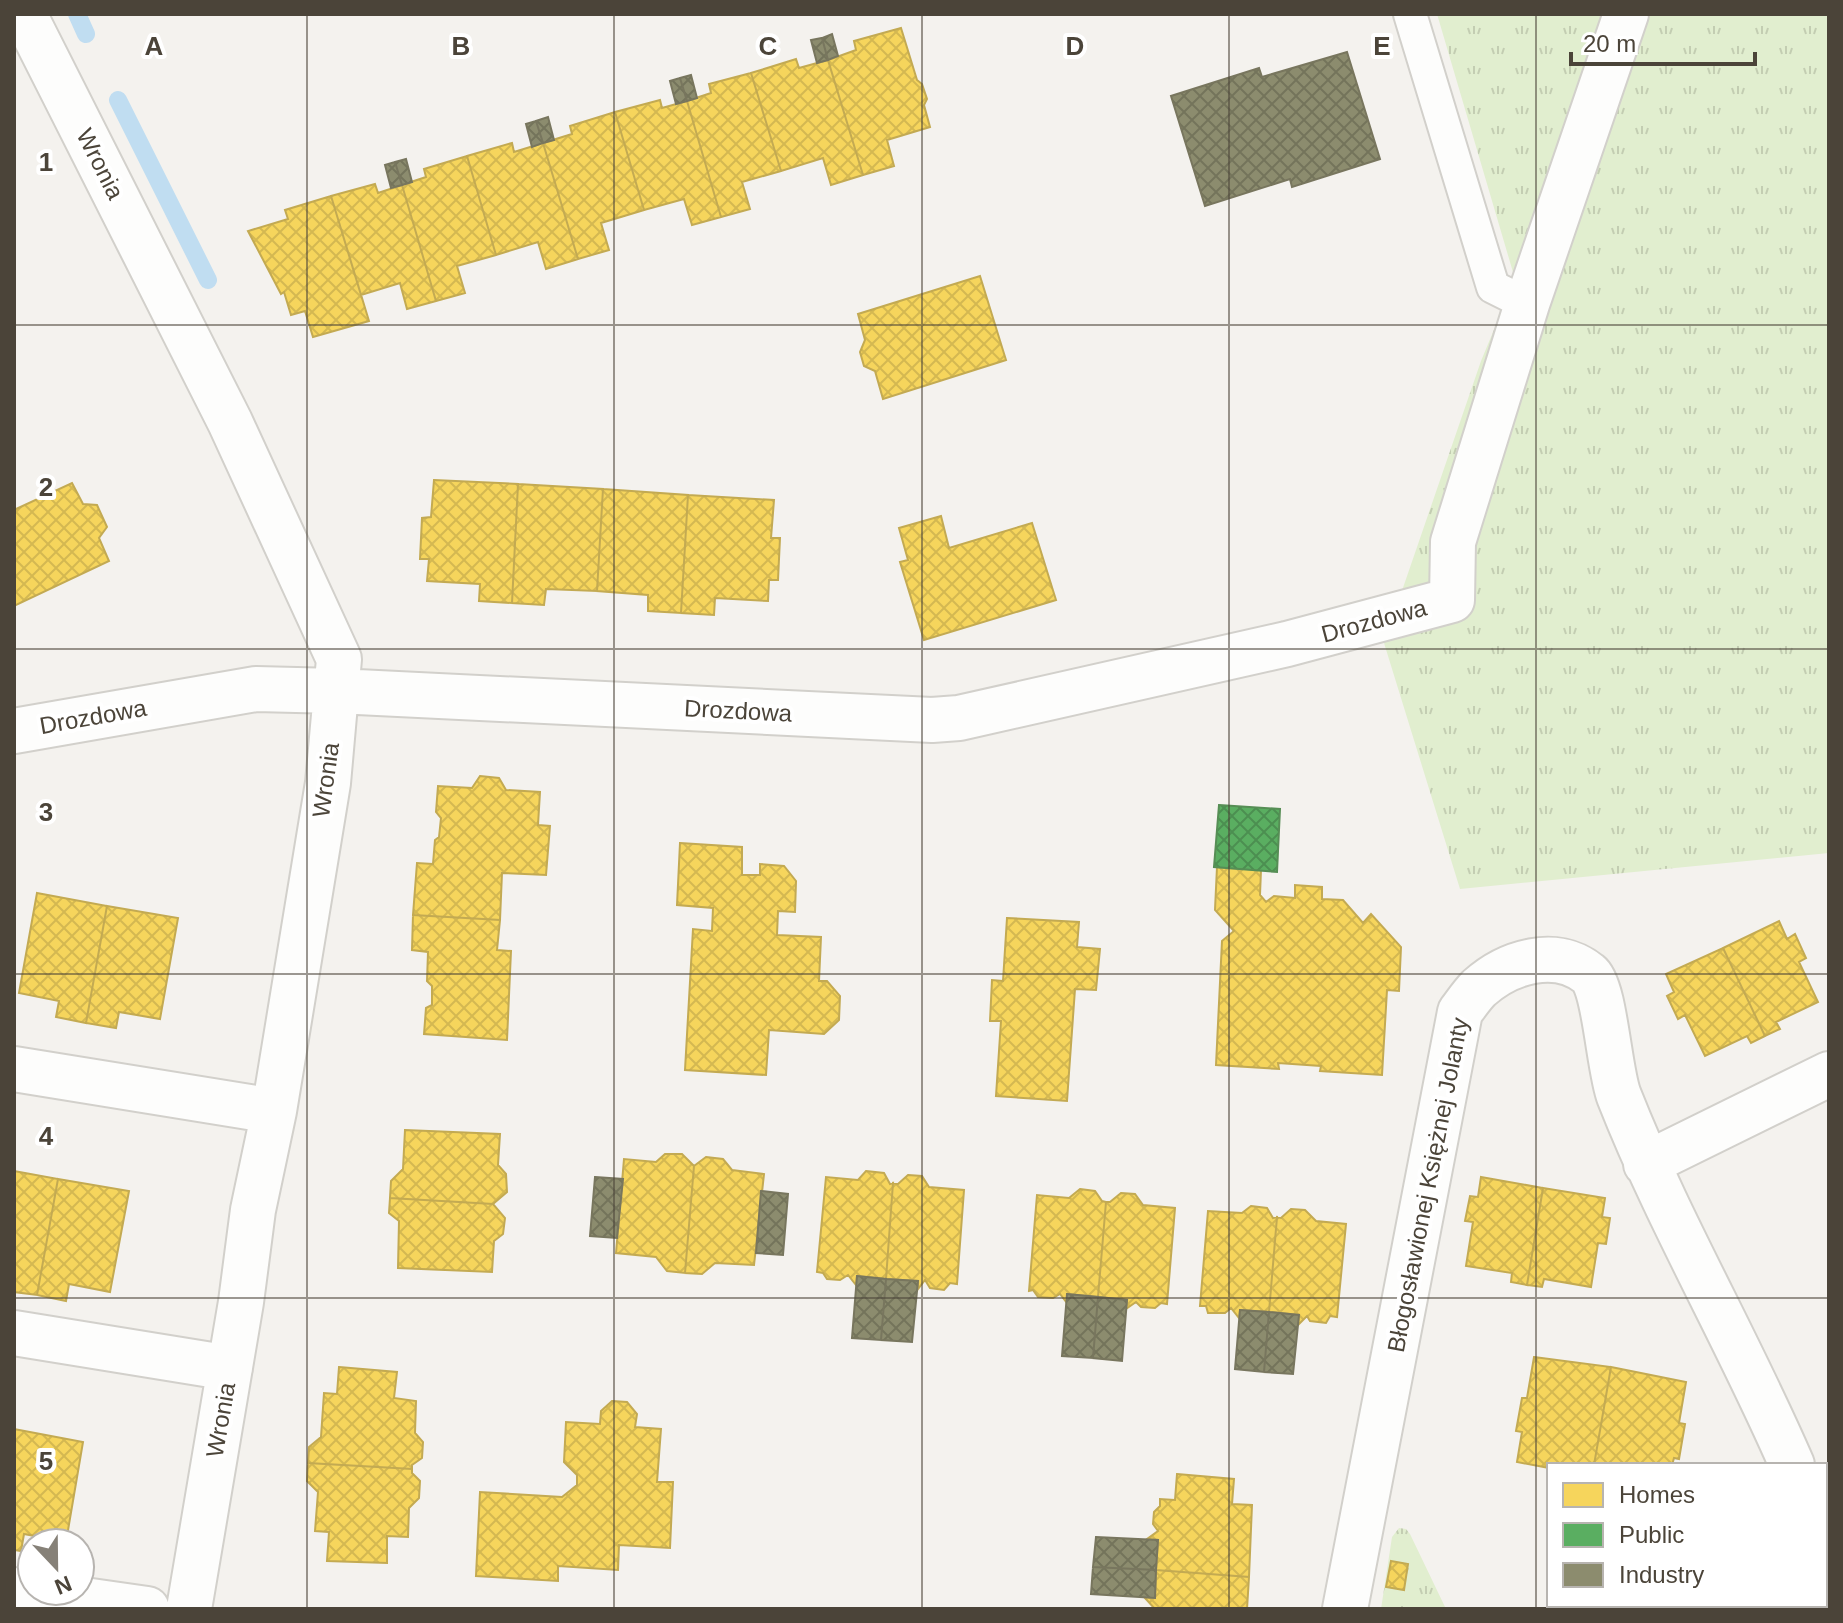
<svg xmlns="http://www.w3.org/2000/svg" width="1843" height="1623" font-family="Arial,sans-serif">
<defs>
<pattern id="grass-tufts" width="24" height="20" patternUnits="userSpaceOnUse" patternTransform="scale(2)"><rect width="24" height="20" fill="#e1eecf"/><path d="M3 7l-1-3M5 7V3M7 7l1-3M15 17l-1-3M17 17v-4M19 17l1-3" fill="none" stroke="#c3cdb2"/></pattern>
<pattern id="homes-cross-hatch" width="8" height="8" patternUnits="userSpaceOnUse" patternTransform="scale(2)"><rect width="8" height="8" fill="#f6d55c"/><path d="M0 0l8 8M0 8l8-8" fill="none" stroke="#d4b851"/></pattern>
<pattern id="public-cross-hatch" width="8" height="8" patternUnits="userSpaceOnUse" patternTransform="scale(2)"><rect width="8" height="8" fill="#5aae61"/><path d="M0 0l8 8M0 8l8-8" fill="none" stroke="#4c8f51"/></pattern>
<pattern id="industry-cross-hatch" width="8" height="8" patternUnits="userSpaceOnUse" patternTransform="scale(2)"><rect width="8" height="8" fill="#8c8c6e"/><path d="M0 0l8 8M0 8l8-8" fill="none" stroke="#74745b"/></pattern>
</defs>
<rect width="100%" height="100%" fill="#f4f2ee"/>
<path fill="url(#grass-tufts)" d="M1437 14H1829V853L1460 889 1384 643 1481 361 1515 279Z
M1399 1528 1406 1529 1410 1534 1446 1609H1381L1392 1537Z"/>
<path fill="url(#homes-cross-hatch)" stroke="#c3aa52" stroke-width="2" d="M901 28 917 80 922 84 927 99 924 105 930 127 887 140 894 166 863 175 828 60 856 50 854 41Z
M796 59 799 68 828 60 863 175 831 185 823 158 781 171 751 73Z
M751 73 781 171 742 182 750 209 721 217 687 101 711 93 709 84Z
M660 100 662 108 687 101 721 217 692 225 684 199 644 210 615 112Z
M615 112 644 210 601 223 609 250 578 259 543 143 572 134 570 126Z
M512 143 514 152 543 143 578 259 546 269 538 242 496 255 467 156Z
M467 156 496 255 457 266 465 293 436 301 402 185 426 177 424 169Z
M375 184 378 193 402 185 436 301 407 309 400 283 361 295 331 196Z
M331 196 369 321 313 337 305 311 291 315 284 292 281 294 248 231 288 219 285 210Z
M980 276 1006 360 883 399 875 371 864 366 860 352 865 340 858 314Z
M434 480 518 484 512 603 479 601 480 584 427 581 429 559H420L422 518 431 517Z
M72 483 83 504 97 505 107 527 99 538 109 561 14 606V510Z
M518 484 603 489 597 591 546 589 544 605 512 603Z
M603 489 688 495 681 613 648 611V595L597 591Z
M688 495 774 500 771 538H780L778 580H769L768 601 715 598 714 615 681 613Z
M941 516 949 548 1032 523 1056 600 924 640 900 562 908 560 899 528Z
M480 776 499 778 506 790 540 792 538 825 550 826 546 875 502 873 500 920 413 915 417 863 433 864 435 840 439 837 441 818 436 812 438 786 472 788Z
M680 843 742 847V875H760V864L784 866 796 881 795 912 778 911 777 935 821 937 819 981H827L840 996 839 1020 824 1034 769 1030 766 1075 685 1070 693 929 712 931 713 908 677 905Z
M1217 867 1261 870 1260 895 1266 902 1274 896 1295 898V885L1322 887V899L1343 900 1363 923 1371 914 1401 947 1399 991 1387 990 1382 1075 1320 1071 1321 1066 1278 1063 1279 1069 1216 1065 1222 941 1234 931 1215 910Z
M37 893 107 906 86 1023 56 1017 59 1001 19 993Z
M107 906 178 918 160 1019 119 1012 116 1028 86 1023Z
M413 915 500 920 497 950 511 951 507 1040 424 1034 426 1008 432 1005V986L427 981 428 952 412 950Z
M1007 918 1079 922 1077 947 1100 949 1096 990 1075 989 1067 1101 996 1096 1001 1021H990L992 980 1003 981Z
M1779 921 1787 939 1795 934 1806 958 1799 962 1818 1002 1776 1022 1780 1029 1765 1036 1723 948Z
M1723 948 1765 1036 1751 1043 1747 1036 1705 1056 1685 1015 1678 1019 1667 996 1674 992 1666 974Z
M405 1130 500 1134 498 1165 506 1174 507 1192 493 1204 390 1198 391 1181 403 1169Z
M665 1154H682L694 1166 685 1273 667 1271 656 1257 616 1253 624 1159 656 1162Z
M706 1157 723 1159 732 1170 764 1174 754 1265 715 1263 702 1274 685 1273 694 1166Z
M14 1171 58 1179 37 1295 14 1292Z
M866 1171 884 1173 890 1184 893 1183 886 1279 857 1276 856 1285 848 1275 840 1280 827 1279 823 1273 817 1272 826 1177 858 1180Z
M908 1175 922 1176 929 1187 964 1190 957 1284 950 1283 944 1290 930 1288 925 1280 918 1289V1281L886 1279 893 1183 898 1184Z
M1481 1177 1543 1188 1527 1285 1511 1282 1512 1273 1466 1266 1473 1222 1465 1221 1470 1196 1478 1197Z
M58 1179 129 1191 110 1292 69 1284 66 1301 37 1295Z
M1543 1188 1605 1198 1602 1217 1610 1218 1606 1244 1598 1243 1591 1287 1544 1279 1542 1287 1527 1285Z
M1080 1189 1095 1191 1102 1201 1106 1202 1098 1297 1067 1294V1303L1060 1294 1053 1298 1038 1297 1033 1290 1029 1291 1037 1195 1069 1198Z
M1121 1193 1135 1194 1143 1205 1175 1208 1167 1304 1161 1303 1155 1308 1141 1307 1136 1302 1126 1309 1127 1300 1098 1297 1106 1202H1110Z
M390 1198 493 1204 505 1218 503 1234 494 1241 492 1272 398 1268 399 1221 389 1213Z
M1251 1206 1267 1208 1273 1218 1277 1217 1269 1312 1240 1310 1239 1318 1231 1308 1225 1313H1208L1206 1306H1200L1208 1211 1242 1213Z
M1291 1209 1305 1210 1316 1221 1346 1224 1337 1317 1330 1316 1326 1323 1310 1321 1307 1316 1298 1325 1299 1315 1269 1312 1277 1217 1281 1218Z
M1534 1357 1611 1367 1594 1465H1549V1468L1517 1462 1522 1432 1516 1431 1522 1398H1527Z
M339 1367 397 1372 394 1398 416 1401 415 1433 423 1442 422 1458 412 1465V1469L308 1463 309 1447 321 1437 324 1393 337 1394Z
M1611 1367 1686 1382 1679 1423 1685 1424 1679 1459 1674 1458 1672 1465H1594Z
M612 1401 627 1402 637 1414 635 1427 661 1429 657 1482H673L670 1548 619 1545 618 1570 558 1566V1581L476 1576 480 1492 562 1497 577 1485V1475L564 1462 566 1422 600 1424 601 1411Z
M14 1429 83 1442 66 1542 24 1534 21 1551 14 1550Z
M308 1463 412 1469V1473L420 1481 419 1498 409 1508 408 1537 387 1536V1563L327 1561 329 1532 315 1531 318 1492 307 1481Z
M1177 1474 1234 1479 1232 1504 1252 1505 1249 1577 1156 1570 1158 1540 1147 1539 1158 1531 1153 1524 1154 1512 1160 1506V1499L1175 1500Z
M1391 1561 1408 1564 1404 1590 1386 1587Z
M1156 1570 1249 1577 1247 1609H1155L1144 1597 1155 1598Z
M1612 1605H1695L1694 1609H1611Z
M1695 1605H1773L1772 1609H1694Z"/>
<path fill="url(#public-cross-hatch)" stroke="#568e55" stroke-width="2" d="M1219 805 1280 809 1277 872 1214 867Z"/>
<path fill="url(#industry-cross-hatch)" stroke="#78765e" stroke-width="2" d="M832 34 838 56 828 60 822 38Z
M822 38 828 60 817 63 811 40Z
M1347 52 1380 159 1292 187 1290 179 1205 206 1171 96 1259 68 1262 77Z
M691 75 697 98 687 101 680 78Z
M680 78 687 101 676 104 670 81Z
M548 117 554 140 543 143 536 121Z
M536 121 543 143 532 147 526 124Z
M406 159 412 182 402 185 395 162Z
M395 162 402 185 391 188 385 165Z
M595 1177 623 1179 617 1238 590 1236Z
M761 1191 788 1194 783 1255 756 1253Z
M857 1276 886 1279 881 1340 852 1338Z
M886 1279 918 1281 912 1342 881 1340Z
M1067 1294 1098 1297 1093 1358 1062 1356Z
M1098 1297 1127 1300 1122 1361 1093 1358Z
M1240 1310 1269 1312 1264 1372 1235 1369Z
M1269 1312 1299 1315 1293 1374 1264 1372Z
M1096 1537 1158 1540 1156 1570 1093 1567Z
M1093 1567 1156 1570 1155 1598 1091 1594Z"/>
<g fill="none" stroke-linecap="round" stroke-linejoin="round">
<path stroke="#c0ddf1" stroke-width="18" d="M77 14 86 34
M118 100 208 280"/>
<g stroke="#d2d0cb" stroke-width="36">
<path id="service" d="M1410 14 1493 287 1527 304"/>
</g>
<g stroke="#d2d0cb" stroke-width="48">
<path id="minor" d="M24 14 230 422 339 659 328 783 274 1111 253 1210 241 1302 189 1609
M14 731 256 689 337 691 932 720 959 718 1287 644 1452 600 1453 542 1527 304 1626 14
M14 1069 274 1111
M1646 1164 1829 1074
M14 1333 230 1368
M1825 1535 1829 1543
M14 1590 147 1609
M1345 1609 1460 1012C1466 1004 1472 995 1479 988 1508 962 1556 947 1589 974 1605 986 1609 1071 1619 1096 1669 1223 1738 1340 1792 1465"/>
</g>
<use href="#service" stroke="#fdfdfc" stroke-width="32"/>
<use href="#minor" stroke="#fdfdfc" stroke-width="44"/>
</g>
<path fill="none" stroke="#4b4439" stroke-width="2" stroke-opacity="0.55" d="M307 14V1609M614 14V1609M922 14V1609M1229 14V1609M1536 14V1609M14 325H1829M14 649H1829M14 974H1829M14 1298H1829"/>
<g text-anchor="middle" stroke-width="8" stroke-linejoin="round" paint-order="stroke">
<g font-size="24" fill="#4b4439" stroke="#fff">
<text transform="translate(100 164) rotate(63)" y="8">Wronia</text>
<text transform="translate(1374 621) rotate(-15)" y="8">Drozdowa</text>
<text transform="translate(738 711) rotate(3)" y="8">Drozdowa</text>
<text transform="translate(93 717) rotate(-10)" y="8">Drozdowa</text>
<text transform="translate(326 780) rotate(-82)" y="8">Wronia</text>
<text transform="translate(1428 1185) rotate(-79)" y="8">Błogosławionej Księżnej Jolanty</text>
<text transform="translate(221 1420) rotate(-80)" y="8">Wronia</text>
</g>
</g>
<g font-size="26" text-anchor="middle" font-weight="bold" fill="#4b4439" stroke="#fff" stroke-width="8" stroke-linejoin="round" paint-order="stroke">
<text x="154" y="55">A</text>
<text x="461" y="55">B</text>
<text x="768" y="55">C</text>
<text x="1075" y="55">D</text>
<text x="1382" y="55">E</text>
<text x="46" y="171">1</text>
<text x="46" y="496">2</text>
<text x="46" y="821">3</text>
<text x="46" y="1145">4</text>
<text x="46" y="1470">5</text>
</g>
<rect width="1843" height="1623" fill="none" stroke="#4b4439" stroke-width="32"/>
<rect x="1547" y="1463" width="280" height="144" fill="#ffffff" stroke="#b7b4b0" stroke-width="2"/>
<rect x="1563" y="1483" width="40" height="24" fill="#f6d55c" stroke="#b7b4b0" stroke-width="2"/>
<text x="1619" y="1503" font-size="24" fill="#4b4439">Homes</text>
<rect x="1563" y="1523" width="40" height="24" fill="#5aae61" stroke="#b7b4b0" stroke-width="2"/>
<text x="1619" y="1543" font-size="24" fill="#4b4439">Public</text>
<rect x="1563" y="1563" width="40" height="24" fill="#8c8c6e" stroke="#b7b4b0" stroke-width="2"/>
<text x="1619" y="1583" font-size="24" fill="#4b4439">Industry</text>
<g transform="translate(56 1567) rotate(158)"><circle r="38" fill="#ffffff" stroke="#b7b4b0" stroke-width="2"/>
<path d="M0-6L14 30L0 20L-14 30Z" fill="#868178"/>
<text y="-12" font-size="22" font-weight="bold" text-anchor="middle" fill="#4b4439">N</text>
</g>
<path d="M1571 52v12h184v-12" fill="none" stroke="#4b4439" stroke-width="4"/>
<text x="1583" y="52" font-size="24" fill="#4b4439" stroke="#ffffff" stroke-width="6" paint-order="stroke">20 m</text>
</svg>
